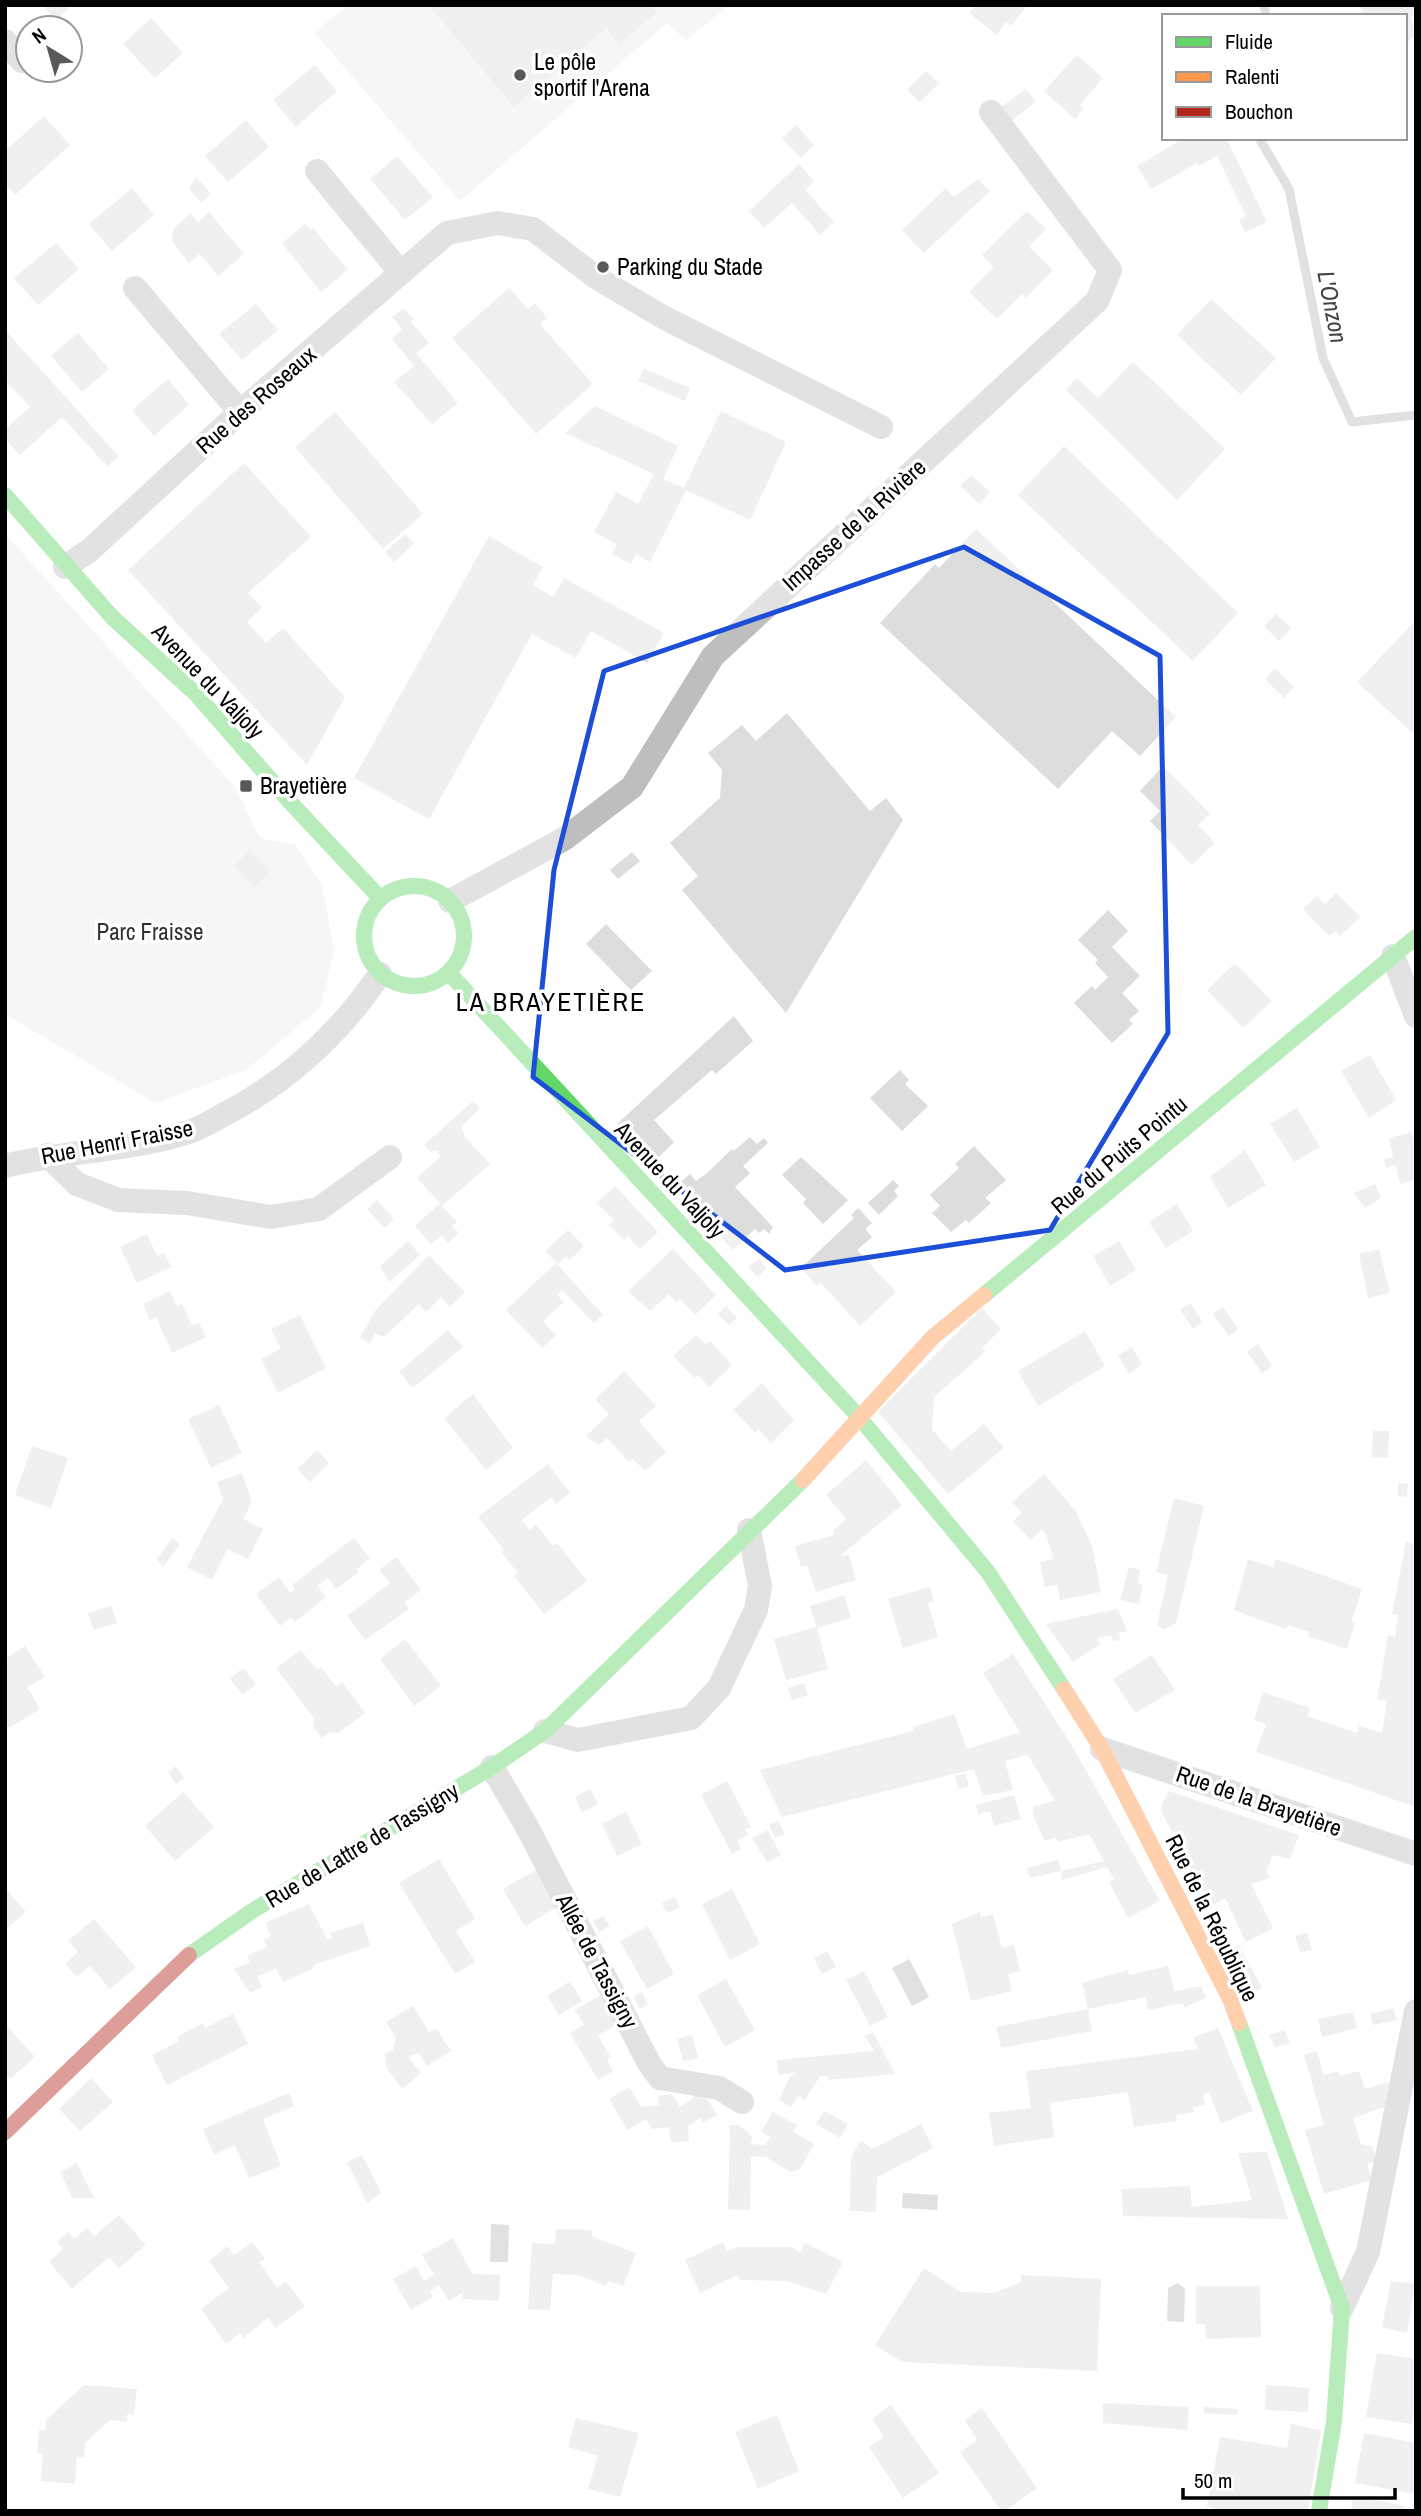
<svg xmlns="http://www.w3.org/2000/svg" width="1421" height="2516" font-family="'Archivo Narrow',sans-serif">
<rect width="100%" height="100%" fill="#fff"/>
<path fill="#eaeaea" d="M349 5H730L686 40 667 23 460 201 314 32Z
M5 534 235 787 260 838 295 845 322 884 334 950 321 1007 246 1070 155 1103 5 1014Z"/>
<path fill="#bcbcbc" d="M909 1959 929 1997 912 2006 892 1968Z
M903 2193 938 2195 937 2210 902 2208Z
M491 2224 509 2225 508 2262H490Z
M1178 2283 1185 2289 1184 2322 1167 2321 1168 2288Z"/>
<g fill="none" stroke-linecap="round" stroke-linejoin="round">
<path stroke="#bcbcbc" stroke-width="9" d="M1264 5 1266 16
M1259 138 1289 189 1323 358 1352 422 1416 415"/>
</g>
<path fill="#ddd" d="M42 5H72L56 20Z
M429 5H651L657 12 619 44 606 28 514 107Z
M976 5H1028L1011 26 1006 22 997 35 969 13Z
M1358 5H1416V12L1410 18 1416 25V34L1405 45V16H1357L1363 10Z
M151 18 183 53 155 78 123 44Z
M1077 55 1103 78 1080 105 1084 108 1075 119 1044 91Z
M315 65 337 91 296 127 273 100Z
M926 71 939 83 920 102 907 90Z
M1026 89 1036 102 1011 121 1001 107Z
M44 116 70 145 15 195 5 184V151Z
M246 120 269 147 228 182 205 156Z
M796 125 814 145 801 158 782 138Z
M1184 138H1226L1267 222 1245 232 1239 220 1246 216 1217 156 1199 166 1197 163 1151 189 1137 166Z
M397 156 433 197 405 220 370 179Z
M799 164 814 181 805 190 834 222 820 235 792 203 764 228 749 211Z
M196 177 211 194 201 203 189 189Z
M978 179 990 191 924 253 902 230 946 188 954 197Z
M132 188 154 215 112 251 89 224Z
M1027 211 1046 229 1029 247 1053 270 1026 298 1022 294 997 319 969 292 994 267 982 255Z
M209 212 244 254 218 276 200 254 189 263 172 241 174 228 191 213 198 222Z
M305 224 311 230 313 228 348 270 321 292 282 243Z
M56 243 79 269 38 305 14 278Z
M509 288 528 309 535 303 547 318 540 324 593 384 536 434 452 338Z
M1211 299 1276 358 1241 395 1177 335Z
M256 304 278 330 242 360 219 334Z
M403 308 414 319 411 322 429 343 416 353 458 403 432 424 394 382 414 366 392 339 402 329 392 317Z
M5 330 81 414 119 457 107 466 62 417 20 455 5 439V429L30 407 5 380Z
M78 333 109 369 82 392 51 356Z
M1133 362 1225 449 1177 500 1066 390 1077 378 1098 398Z
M644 369 690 388 685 401 638 381Z
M168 379 189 405 154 436 132 410Z
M595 406 678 446 663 479 684 488 721 411 786 442 750 520 686 490 650 562 636 554 631 564 612 554 617 544 594 532 616 492 638 504 654 474 565 433Z
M335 412 423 514 383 549 295 447Z
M1064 446 1238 613 1193 661 1018 495Z
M244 463 311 537 248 593 262 608 247 622 266 643 283 628 345 697 307 765 128 570Z
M971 475 990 492 979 504 960 486Z
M976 529 1176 717 1140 756 1112 731 1058 789 880 623 935 564 939 568Z
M405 534 414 544 394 562 385 552Z
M489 536 543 567 533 585 553 597 564 578 664 633 647 663 591 631 576 658 532 634 429 819 354 778Z
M1276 614 1291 628 1279 641 1264 626Z
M1416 620V736L1357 682Z
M1275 668 1294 687 1284 698 1265 679Z
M787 713 870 811 886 798 903 820 786 1013 682 890 698 876 670 843 720 798 722 770 708 753 742 725 756 741Z
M1163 766 1210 814 1198 825 1215 843 1192 865 1150 821 1160 811 1140 791Z
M250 850 271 872 254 887 234 866Z
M632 852 640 861 618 879 610 870Z
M1336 893 1360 917 1340 936 1335 931 1329 936 1303 909 1317 896 1325 904Z
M1108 910 1128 931 1112 947 1140 976 1122 993 1139 1011 1129 1020 1133 1024 1112 1043 1074 1003 1092 986 1095 990 1108 977 1095 963 1098 960 1078 940Z
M606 924 652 971 631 990 586 944Z
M1235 963 1272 1001 1243 1028 1207 990Z
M734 1016 753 1041 716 1074 712 1070 654 1120 674 1142 653 1163 617 1124Z
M1370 1055 1396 1100 1369 1118 1341 1071Z
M900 1070 909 1080 905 1084 928 1106 902 1131 870 1098Z
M473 1101 480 1108 462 1126 464 1136 490 1164 442 1206 457 1222 452 1226 459 1233 448 1243 442 1235 431 1244 415 1226 440 1203 417 1178 441 1156 435 1150 431 1153 424 1145Z
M1297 1108 1320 1147 1294 1162 1270 1124Z
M1412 1132 1416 1151V1179L1400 1184 1396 1165 1386 1168 1384 1159 1393 1157 1389 1138Z
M750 1137 757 1144 764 1138 768 1143 743 1166 750 1173 735 1187 773 1227 769 1234 764 1229 759 1233 755 1229 733 1250 682 1194 685 1192 678 1185 690 1174 696 1181 707 1173 732 1149 734 1151Z
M974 1146 1006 1180 985 1198 991 1203 969 1223 966 1220 951 1232 932 1213 940 1206 930 1195 959 1168 955 1164Z
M1245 1150 1266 1185 1228 1208 1210 1177Z
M801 1157 848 1200 823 1224 803 1203 806 1199 782 1175Z
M893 1180 899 1186 894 1191 898 1196 879 1215 868 1203Z
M1375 1184 1381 1198 1365 1208 1354 1193Z
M615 1186 658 1232 640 1249 628 1236 624 1240 609 1225 614 1220 597 1203Z
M377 1200 394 1219 384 1228 367 1209Z
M1177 1204 1193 1231 1166 1248 1149 1222Z
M858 1208 872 1223 865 1229 872 1237 857 1250 896 1292 860 1326 821 1283 817 1286 801 1268 854 1218 851 1215Z
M568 1230 584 1246 570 1260 566 1256 558 1264 545 1251Z
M147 1234 157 1256 164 1253 171 1267 137 1283 120 1247Z
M408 1241 420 1255 389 1282 380 1266Z
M1119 1241 1136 1270 1110 1286 1093 1256Z
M673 1249 716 1295 695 1315 680 1299 677 1303 669 1294 650 1311 628 1291Z
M1379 1249 1390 1293 1368 1298 1359 1254Z
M429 1255 465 1292 450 1307 441 1297 426 1312 419 1304 384 1337 375 1334 370 1343 360 1338 374 1312Z
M759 1259 767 1268 757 1277 748 1267Z
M556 1263 603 1315 594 1323 562 1290 557 1295 564 1302 543 1321 556 1335 542 1348 506 1310Z
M170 1291 177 1306 182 1304 192 1326 199 1323 206 1337 172 1353 156 1317 150 1320 143 1304Z
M1191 1303 1202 1322 1193 1329 1180 1309Z
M726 1306 737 1318 729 1325 718 1314Z
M1223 1307 1238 1329 1229 1336 1213 1314Z
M982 1308 1001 1329 982 1348 985 1352 934 1397 932 1429 951 1451 984 1424 1004 1448 948 1494 878 1412Z
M300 1315 326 1368 278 1393 261 1359 281 1349 271 1329Z
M448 1330 463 1347 413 1388 399 1372Z
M1085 1331 1105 1366 1038 1406 1018 1371Z
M696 1335 706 1345 710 1341 732 1365 709 1387 698 1375 695 1378 673 1356Z
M1258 1344 1272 1366 1262 1373 1247 1352Z
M1132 1347 1142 1364 1129 1374 1118 1355Z
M624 1371 656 1406 639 1421 666 1452 645 1471 633 1459 629 1462 607 1438 599 1445 586 1436 609 1414 595 1399Z
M762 1383 794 1420 771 1443 758 1429 755 1433 733 1410Z
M473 1394 513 1448 486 1470 444 1418Z
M219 1405 242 1453 211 1468 188 1419Z
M1373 1431H1389L1388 1458 1372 1457Z
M32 1446 68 1458 51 1508 15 1495Z
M317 1450 329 1463 310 1482 297 1469Z
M866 1460 902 1505 840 1556 849 1555 856 1580 816 1592 807 1565 801 1567 795 1546 834 1535 833 1531 846 1519 826 1495Z
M548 1464 570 1493 556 1504 551 1497 522 1520 530 1530 536 1524 553 1546 557 1543 587 1581 544 1614 514 1576 518 1573 501 1552 504 1550 478 1517Z
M242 1473 252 1502 243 1519 263 1529 248 1559 228 1549 212 1580 187 1567 223 1499 217 1482Z
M1044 1474 1075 1510 1092 1546 1101 1592 1060 1600 1057 1585 1045 1587 1040 1562 1054 1559 1046 1535 1042 1530 1030 1540 1013 1521 1022 1513 1012 1502Z
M1398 1483H1408L1407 1497 1398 1496Z
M1174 1498 1204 1506 1176 1623 1163 1630 1157 1625 1168 1575 1156 1572Z
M172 1538 180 1544 163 1567 157 1559Z
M354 1538 370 1558 357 1569 358 1573 336 1589 328 1578 317 1586 326 1597 295 1622 291 1617 280 1626 256 1594 279 1577 290 1593 295 1589 292 1585Z
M1406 1542 1416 1544V1807L1256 1752 1266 1724 1254 1720 1263 1692 1310 1708 1307 1716 1357 1733 1359 1726 1382 1733 1387 1701 1377 1699 1388 1635 1395 1637 1398 1615 1392 1614Z
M396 1557 421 1590 404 1603 409 1609 365 1640 347 1616 390 1583 379 1570Z
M1248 1559 1273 1567 1276 1559 1362 1589 1351 1622 1355 1623 1347 1649 1308 1636 1309 1632 1288 1625 1286 1629 1234 1610Z
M1129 1567 1140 1570 1138 1583 1143 1585 1139 1604 1120 1600Z
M930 1587 934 1601 928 1603 938 1637 903 1648 888 1599Z
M844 1595 851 1618 817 1628 828 1669 786 1680 774 1639 816 1627 810 1606Z
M111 1606 117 1623 94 1630 88 1613Z
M1118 1609 1127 1631 1118 1633 1121 1640 1113 1641 1111 1635 1097 1638 1100 1644 1073 1662 1046 1624Z
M405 1639 441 1686 414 1706 380 1659Z
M25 1646 45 1677 27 1687 40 1709 9 1728 5 1722V1659Z
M301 1650 317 1670 321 1667 336 1687 342 1682 365 1713 338 1733 330 1732 322 1738 313 1726 314 1718 276 1668Z
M1013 1654 1071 1744 1160 1901 1128 1918 1109 1882 1114 1879 1107 1867 1062 1880 1061 1871 1104 1861 1089 1834 1058 1842 1056 1837 1045 1841 1033 1816 1034 1806 1055 1801 1028 1755 1005 1761 1013 1790 983 1796 974 1769 782 1817 760 1770 913 1731V1727L954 1714 967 1749 1020 1732 983 1673Z
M1152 1655 1175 1690 1135 1713 1113 1679Z
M243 1668 256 1684 242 1695 230 1678Z
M804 1683 808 1695 792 1700 788 1688Z
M176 1766 184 1778 176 1784 168 1772Z
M966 1774 969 1786 959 1789 955 1776Z
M727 1781 751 1827 745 1830 748 1835 737 1841 741 1849 732 1854 701 1795Z
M590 1789 598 1804 582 1812 575 1797Z
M1169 1791 1299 1835 1290 1859 1273 1855 1266 1871 1270 1878 1251 1884 1273 1928 1246 1942 1225 1898 1211 1906 1160 1809Z
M183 1792 214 1827 175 1861 145 1826Z
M1014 1795 1021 1819 994 1826 990 1811 978 1814 976 1805Z
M626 1812 642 1844 617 1856 602 1824Z
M778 1821 785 1834 775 1838 769 1825Z
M768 1830 781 1855 767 1862 752 1838Z
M439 1859 475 1919 456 1931 475 1962 455 1974 399 1883Z
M1058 1860 1061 1871 1030 1878 1027 1868Z
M539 1868 561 1905 525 1926 503 1889Z
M5 1888 26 1912 5 1930Z
M732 1889 760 1944 730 1960 702 1904Z
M675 1897 680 1907 667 1913 662 1903Z
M309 1904 327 1939 333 1938 330 1933 363 1923 370 1946 313 1965 314 1968 283 1982 276 1968 257 1977 262 1987 250 1993 234 1969 250 1962 247 1956 267 1947 264 1940 271 1936 265 1923Z
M980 1912 981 1917 993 1914 1002 1948 1014 1945 1020 1971 1008 1974 1012 1991 971 2001 952 1924Z
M603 1916 610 1926 599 1932 593 1921Z
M94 1919 136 1967 110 1989 90 1966 77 1977 65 1964 78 1952 68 1941Z
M648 1926 674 1974 647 1989 620 1941Z
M1307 1933 1312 1950 1300 1952 1295 1936Z
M1239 1945 1262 1988 1252 1993 1232 1948Z
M827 1951 836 1967 822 1974 814 1958Z
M1168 1966 1174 1991 1201 1986 1206 1998 1185 2007 1183 2003 1148 2010 1146 1997 1088 2009 1092 2031 1001 2048 996 2027 1088 2009 1082 1983 1128 1970 1129 1975Z
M864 1971 888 2017 870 2026 846 1980Z
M726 1979 755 2030 725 2047 697 1995Z
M570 1981 582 2001 559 2015 547 1996Z
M642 1992 648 2005 640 2009 634 1997Z
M601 1995 618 2024 598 2036 611 2058 607 2060 613 2071 598 2080 570 2033 584 2025 575 2010Z
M413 2006 429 2032 436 2028 451 2051 427 2066 419 2053 411 2056 409 2058 421 2073 402 2089 386 2067 385 2054 393 2050 396 2038 386 2022Z
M1394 2008 1397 2020 1373 2025 1370 2014Z
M1353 2012 1357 2028 1322 2037 1318 2019Z
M233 2014 248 2044 167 2085 152 2055 179 2041 177 2037 203 2023 205 2028Z
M5 2024 35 2057 10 2079 5 2074Z
M1218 2028 1253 2111 1221 2123 1209 2092 1203 2095 1205 2105 1193 2107 1194 2112 1176 2115 1177 2121 1134 2127 1128 2092 1050 2103 1054 2137 994 2146 989 2113 1031 2108 1026 2071 1198 2049 1193 2038Z
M1284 2030 1290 2044 1275 2047 1269 2035Z
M873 2032 895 2074 829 2080 828 2076H820L805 2100 798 2096 791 2107 779 2100 790 2077 796 2073 778 2075 777 2060 874 2051 865 2036Z
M692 2035 698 2058 683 2061 677 2039Z
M1317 2051 1324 2075 1338 2071 1340 2076 1359 2071 1365 2089 1389 2082 1385 2107 1353 2118 1361 2144 1372 2146 1376 2157 1375 2161 1367 2164 1372 2180 1324 2194 1305 2130 1324 2125 1304 2055Z
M91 2078 113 2102 80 2131 59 2109Z
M629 2087 641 2107 659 2105 658 2096 672 2094 680 2107 694 2098 691 2093 703 2092 717 2115 703 2123 700 2118 688 2126 689 2141 671 2142 669 2127 652 2129 646 2119 627 2130 609 2099Z
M289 2093 294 2106 263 2119 281 2166 249 2178 235 2145 214 2155 203 2129Z
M824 2111 848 2124 840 2138 816 2124Z
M773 2112 797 2125 793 2132 814 2144 800 2169 790 2172 766 2157H751L750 2210 728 2209 730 2125H739L752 2136 751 2144 765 2145 770 2137 761 2132Z
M921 2124 933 2148 877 2177 876 2212 850 2211 851 2157 861 2141 873 2149Z
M1267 2152 1288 2219 1123 2216 1122 2189 1190 2186 1192 2207 1252 2200 1238 2153Z
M362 2155 381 2193 367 2203 347 2162Z
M77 2163 82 2174 94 2198H72L60 2172Z
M119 2215 146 2245 119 2268 109 2257 72 2289 49 2262 63 2249 57 2242 68 2232 74 2239 87 2228 94 2236Z
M556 2229 593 2230 591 2236 636 2253 623 2286 608 2281 606 2286 578 2275 553 2274 550 2310 528 2309 532 2243 555 2244Z
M453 2238 472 2274 500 2275 499 2301 461 2299 463 2293 449 2301 439 2285 430 2291 433 2297 411 2310 393 2279 416 2266 424 2281 434 2275 422 2255Z
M252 2242 265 2259 259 2262 277 2288 286 2281 305 2306 275 2328 268 2318 243 2338 240 2333 226 2344 201 2309 229 2288 209 2261 227 2246 234 2255Z
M723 2242 727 2251 737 2247H791L800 2252 805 2243 843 2262 826 2294 787 2281 740 2280 737 2275 700 2293 685 2260Z
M924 2268 961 2292H971L993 2293 1021 2282V2275L1101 2279 1097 2371 902 2362 875 2345Z
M1391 2281 1415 2284 1407 2333 1382 2327Z
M1196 2286H1260L1261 2337 1206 2339 1205 2324H1196Z
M1377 2353 1416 2359V2400L1412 2424 1366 2417Z
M84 2385 137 2389 134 2415 127 2414V2422L110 2420 85 2443 84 2458 77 2457 75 2484 41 2481 43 2454 37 2453 39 2430H45L46 2420Z
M1266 2385 1309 2388 1308 2412 1265 2410Z
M1103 2403 1189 2407 1187 2430 1103 2423Z
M891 2405 939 2473 903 2498 869 2447 884 2437 872 2419Z
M1204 2407 1238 2409 1237 2415 1204 2413Z
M982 2408 1037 2488 1005 2511H1001L960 2452 977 2440 965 2420Z
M777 2415 799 2471 758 2489 735 2432Z
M576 2418 639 2433 620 2497 588 2489 598 2456 568 2447Z
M1291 2424 1321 2430 1308 2511H1224L1207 2507 1220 2437 1287 2448Z
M1364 2433 1416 2443V2494L1355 2483Z
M1353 2496 1405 2506 1404 2511H1351Z"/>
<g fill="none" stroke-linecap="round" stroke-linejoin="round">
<path stroke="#bebebe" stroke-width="24" d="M5 41 22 61
M317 171 401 273
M135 288 240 412
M65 567 90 550 240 412 447 233 498 223 533 229 597 278 663 317 881 427
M450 901 564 839 632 787 713 656 1097 301 1110 270 991 112
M1393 956 1416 1016
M47 1155 77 1184 118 1200 187 1203 271 1217 319 1209 390 1157
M5 1166C65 1151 130 1151 189 1132 201 1128 212 1121 223 1115 287 1082 340 1033 380 974
M545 1731 578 1740 691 1718 719 1688 756 1610 760 1586 749 1530
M1102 1749 1416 1854
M492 1767 526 1825 650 2065 660 2078 719 2088 742 2102
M1342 2308 1368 2252 1416 2011"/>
<path stroke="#63d668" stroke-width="16" d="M5 495 112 617 196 694 290 802 380 898
M364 936a50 50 0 1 1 100 0a50 50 0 1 1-100 0Z
M449 973 858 1416 988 1572 1064 1689
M984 1295 1416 937
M189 1955 252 1911 492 1767 545 1731 803 1480
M1239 2023 1342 2308 1334 2422 1319 2511"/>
<path stroke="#ff974d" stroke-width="16" d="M803 1480 933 1337 984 1295
M1064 1689 1102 1749 1230 1999 1239 2023"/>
<path stroke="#b3261e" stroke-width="16" d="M5 2132 189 1955"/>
</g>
<path d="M0 0H1421V2516H0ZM964 547 1160 656 1168 1033 1050 1230 785 1270 533 1077 554 870 604 671Z" fill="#fff" fill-opacity=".55" fill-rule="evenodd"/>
<path fill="none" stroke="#1d4ed8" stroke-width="5" stroke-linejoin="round" d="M964 547 1160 656 1168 1033 1050 1230 785 1270 533 1077 554 870 604 671Z"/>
<g fill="#595959" stroke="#fff" stroke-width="2.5">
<circle cx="520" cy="75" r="7"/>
<circle cx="603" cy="267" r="7"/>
<rect x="239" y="779" width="14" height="14" rx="3.5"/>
</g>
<g text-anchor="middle" stroke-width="7" stroke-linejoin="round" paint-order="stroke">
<g font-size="23" fill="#000" stroke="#fff" text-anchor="start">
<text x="534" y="70">Le pôle<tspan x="534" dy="26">sportif l'Arena</tspan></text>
<text x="617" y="275">Parking du Stade</text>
<text x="260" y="794">Brayetière</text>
</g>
<g font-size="23" fill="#000" stroke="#fff">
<text transform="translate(256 400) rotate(-41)" y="8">Rue des Roseaux</text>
<text transform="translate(854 525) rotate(-42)" y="8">Impasse de la Rivière</text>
<text transform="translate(208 681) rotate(46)" y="8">Avenue du Valjoly</text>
<text transform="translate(117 1142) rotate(-11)" y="8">Rue Henri Fraisse</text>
<text transform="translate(1119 1155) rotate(-40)" y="8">Rue du Puits Pointu</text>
<text transform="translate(670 1180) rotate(47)" y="8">Avenue du Valjoly</text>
<text transform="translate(1259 1801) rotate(19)" y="8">Rue de la Brayetière</text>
<text transform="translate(362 1845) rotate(-31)" y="8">Rue de Lattre de Tassigny</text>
<text transform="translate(1212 1918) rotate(64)" y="8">Rue de la République</text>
<text transform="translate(597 1961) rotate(62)" y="8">Allée de Tassigny</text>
</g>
<g font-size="23" fill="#303030" stroke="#fff">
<text x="150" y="940">Parc Fraisse</text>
</g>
<g font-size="24" font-style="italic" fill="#414141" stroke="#fff">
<text transform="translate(1332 307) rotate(79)" y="8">L'Onzon</text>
</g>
<g font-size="26" letter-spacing="2" fill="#000" stroke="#fff">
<text x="551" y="1011">LA BRAYETIÈRE</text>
</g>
</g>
<rect width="1421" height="2516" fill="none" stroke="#000000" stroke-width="14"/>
<rect x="1162" y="14" width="245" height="126" fill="#ffffff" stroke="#999999" stroke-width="2"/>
<rect x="1176" y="37" width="35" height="10" fill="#63d668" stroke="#999999" stroke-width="2"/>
<text x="1225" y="49" font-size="21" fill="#000000">Fluide</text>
<rect x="1176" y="72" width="35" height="10" fill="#ff974d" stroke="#999999" stroke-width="2"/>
<text x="1225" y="84" font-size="21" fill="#000000">Ralenti</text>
<rect x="1176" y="107" width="35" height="10" fill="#b3261e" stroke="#999999" stroke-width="2"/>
<text x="1225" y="119" font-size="21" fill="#000000">Bouchon</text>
<g transform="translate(49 49) rotate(323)"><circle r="33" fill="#ffffff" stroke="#999999" stroke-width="2"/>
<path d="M0-5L12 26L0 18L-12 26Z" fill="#595959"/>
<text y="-10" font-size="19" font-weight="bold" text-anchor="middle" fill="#000000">N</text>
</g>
<path d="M1183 2488v10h212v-10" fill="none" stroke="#000000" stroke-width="3.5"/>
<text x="1194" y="2488" font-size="21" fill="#000000" stroke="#ffffff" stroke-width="5" paint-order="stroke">50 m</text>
</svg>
